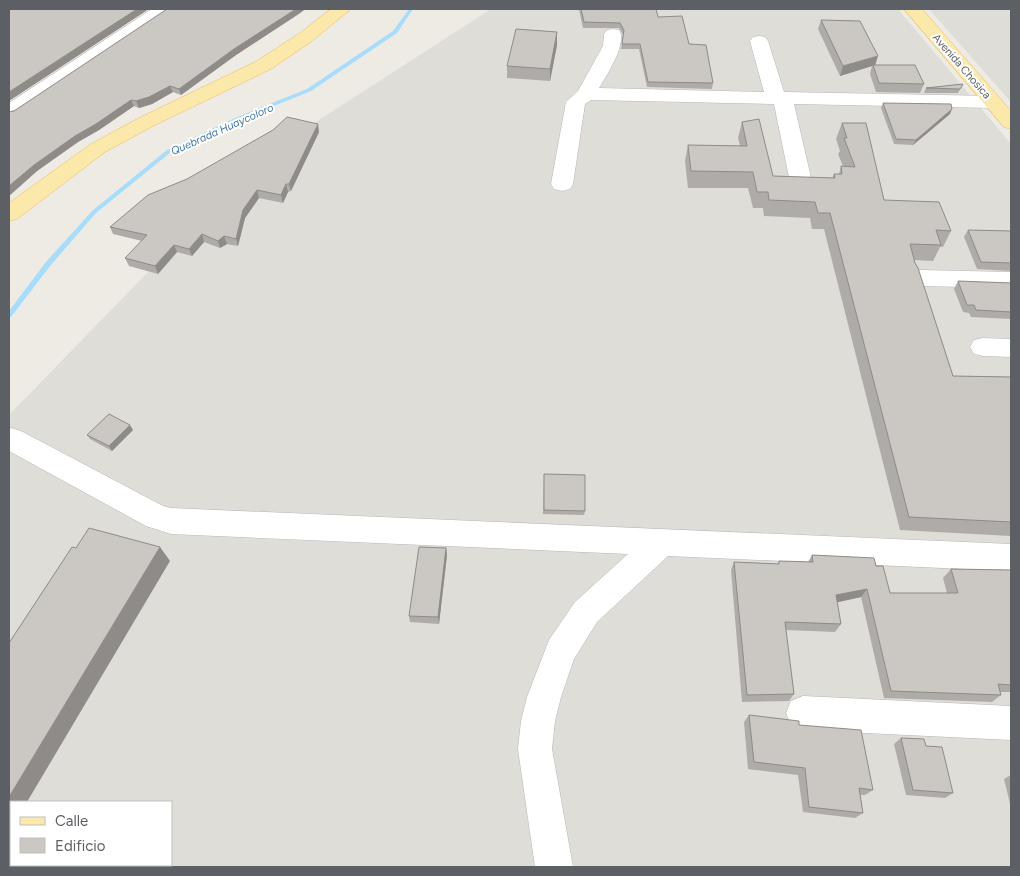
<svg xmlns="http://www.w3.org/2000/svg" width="1020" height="876" font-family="Figtree,sans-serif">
<rect width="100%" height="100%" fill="#eeebe4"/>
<path fill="#dfddd8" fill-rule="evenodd" d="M491 9H898L1011 144V867H9V415L257 160ZM11 802H171V865H11Z
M929 9H1011V102Z"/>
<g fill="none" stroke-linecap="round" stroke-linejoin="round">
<path fill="#a7dcfb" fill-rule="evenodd" d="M409 9H413L397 33 311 91 239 120 171 152 96 213 50 266 11 317H9V311L46 262 92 211 167 150 235 118 307 89 393 31Z"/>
<g stroke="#b4b7ba" stroke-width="1">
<path id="minor" d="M152 9H172L169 13 16 116 9 118V103Z
M613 29 619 30C628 43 606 76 599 88L764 92 750 41 753 37 759 36 765 37 768 41 784 92 993 96 1000 98 1003 102 1000 106 993 108 794 104 812 182 809 187 801 189 793 187 790 182 774 104 591 100 585 104 573 184 570 189 562 191 554 189 551 184 566 102 578 91 603 46 604 34 607 30Z
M920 270 1011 272V288L920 286 912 284 908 278 912 272Z
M983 338 1011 339V357L983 356 974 354 970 347 974 340Z
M11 428 21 431 163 506 171 508 1011 544V571L668 556 597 622 574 659 561 697 555 721 552 749 573 867H535L518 749 521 721 527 697 549 640 575 602 628 554 171 534 146 526 9 451V429Z
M803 696 1011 706V740L803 730 791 725 786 713 791 701Z"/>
</g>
<g stroke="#eaba60" stroke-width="1">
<path id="major" d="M331 9H351L312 41 271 69 153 126 105 152 17 219 9 221V203L91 144 139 118 257 61 300 33Z
M904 9H922L1011 111V129L1004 127Z"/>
</g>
<use href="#minor" fill="#fff" fill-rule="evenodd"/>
<use href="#major" fill="#fbe8ab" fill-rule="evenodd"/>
</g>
<path fill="#afaba8" d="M579 9H656L658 17 689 44 713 83 712 89 647 87 639 49H621L623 35 619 28H583Z
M302 12 236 55 181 95 173 92 152 104 139 108 134 106 99 130 78 142 37 171 9 196V112Z
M821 20 875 65 924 84 920 93 876 92 870 74 872 66 840 76 818 29Z
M557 32V45L550 81 507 78V66Z
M963 84 958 93H924L926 88Z
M883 103 950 114 913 145 894 144 881 108Z
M742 122 773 176 832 178 834 174H839L841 166H843L838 154 840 151 836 139 842 123 884 200 951 231 943 247H940L933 261 914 260 953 376 1011 377V536L900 530 824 229H812L810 218 764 216 763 208H753L748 188H688L685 161 688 145 740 146 738 138Z
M319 132 291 191 288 192 283 203 259 198 245 218 238 246 227 244 220 248 204 242 192 256 177 252 158 274 129 266 125 258 142 241 113 234 110 227Z
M968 230 1011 231V271L977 269 964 237Z
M958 281 1011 283V319L971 317 969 313 963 312 954 289Z
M133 430 112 451 90 439 87 435Z
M544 474 585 511 584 515 543 514Z
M446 548 447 555 439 624 410 622 409 616Z
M812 555 876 566 890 593H947L943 578 951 569 1011 570V692H1000L1001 695 992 702 884 698 861 597 837 602 841 624 835 632 786 630 794 694 789 701 742 702 731 570 734 562 778 564 779 561 808 562Z
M749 715 799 725 873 790 865 795H860L863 813 855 818 803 812 798 775 748 769 744 722Z
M901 738 926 746 953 793 945 798 906 795 894 744Z
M1011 775V808L1004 779Z"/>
<path fill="#8e8b88" d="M137 9H149L9 101V92Z
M296 9H306L236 55 181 95 179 89 234 49Z
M557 32V45L550 81V69Z
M878 56 875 66 873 65 872 66 840 76 843 66Z
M170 86 173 92 152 104 139 108 136 101Z
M131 100 134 106 99 130 78 142 37 171 9 196V186L34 165 75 136Z
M952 109 950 114 913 145 916 140Z
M318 124 319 132 291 191 289 184Z
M286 184 288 192 283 203 281 195Z
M257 190 259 198 245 218 238 246 236 239 243 210Z
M202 234 204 242 192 256 189 249Z
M224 236 227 244 220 248 218 241Z
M174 245 177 252 158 274 155 266Z
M130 425 133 430 112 451 109 446Z
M160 547 170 561 27 802H11V828L9 833V797Z
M446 548 447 555 439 624 438 617Z
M867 589 861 597 830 604 836 595Z"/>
<path fill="#cbc7c3" stroke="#8e8b88" d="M9 9H137L9 92Z
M167 9H296L234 49 179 89 170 86 149 97 136 101 131 100 96 124 75 136 34 165 9 186V112L14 111Z
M581 9H656L658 17 682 16 689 44 706 45 713 83 648 82 640 44H622L624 30 620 23 584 22Z
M821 20 860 21 878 56 843 66Z
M516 29 557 32 550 69 507 66Z
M873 65H915L924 84 879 83Z
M963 84 960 89 926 88Z
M883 103 951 104 952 109 916 140 896 139Z
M287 117 318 124 289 184H286L281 195 257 190 243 210 236 239 224 236 218 241 202 234 189 249 174 245 155 266 125 258 147 235 110 227 148 195 187 179 273 130Z
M759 119 773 176 835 178 834 174H842L841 166 855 167 844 138H847L842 123H866L884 200 939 202 951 231 936 230 941 245 910 244 915 263 918 268 953 376 1011 377V522L909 517 830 213H818L815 202 769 200 768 192H757L753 172 691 171 688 145 747 146 742 122Z
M968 230 1011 231V263L981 262Z
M958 281 1011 283V312L976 310 974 305H967Z
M109 414 130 425 109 446 87 435Z
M544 474 585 475V511L544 510Z
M89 528 160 547 9 797V643L72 547 76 548Z
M419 547 446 548 438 617 409 616Z
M812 555 874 558 876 566H883L890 593H958L951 569 1011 570V685L998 684 1001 695 891 691 867 589 836 595 841 624 785 622 794 694 747 695 734 562 779 564V561L813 562Z
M749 715 799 721V725L861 730 873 790 859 788 863 813 809 807 805 768 754 762Z
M901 738 924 739 926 746 942 747 953 793 913 790Z"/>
<g text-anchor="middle" stroke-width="4" stroke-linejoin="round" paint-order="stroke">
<g font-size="11" fill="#5c6064" stroke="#fff">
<text transform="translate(962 66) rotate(49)" y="4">Avenida Chosica</text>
</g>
<g font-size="11" font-style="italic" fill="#4178a3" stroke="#fff">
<text transform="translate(222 129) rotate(-24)" y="4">Quebrada Huaycoloro</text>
</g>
</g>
<rect width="1020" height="876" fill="none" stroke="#5c6064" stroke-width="20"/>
<rect x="10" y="801" width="162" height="65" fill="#ffffff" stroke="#bebfc1"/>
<rect x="20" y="817" width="25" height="8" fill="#fbe8ab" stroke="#bebfc1"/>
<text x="55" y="826" font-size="15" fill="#5c6064">Calle</text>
<rect x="20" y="838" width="25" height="15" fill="#cbc7c3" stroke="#bebfc1"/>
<text x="55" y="851" font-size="15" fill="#5c6064">Edificio</text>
</svg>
